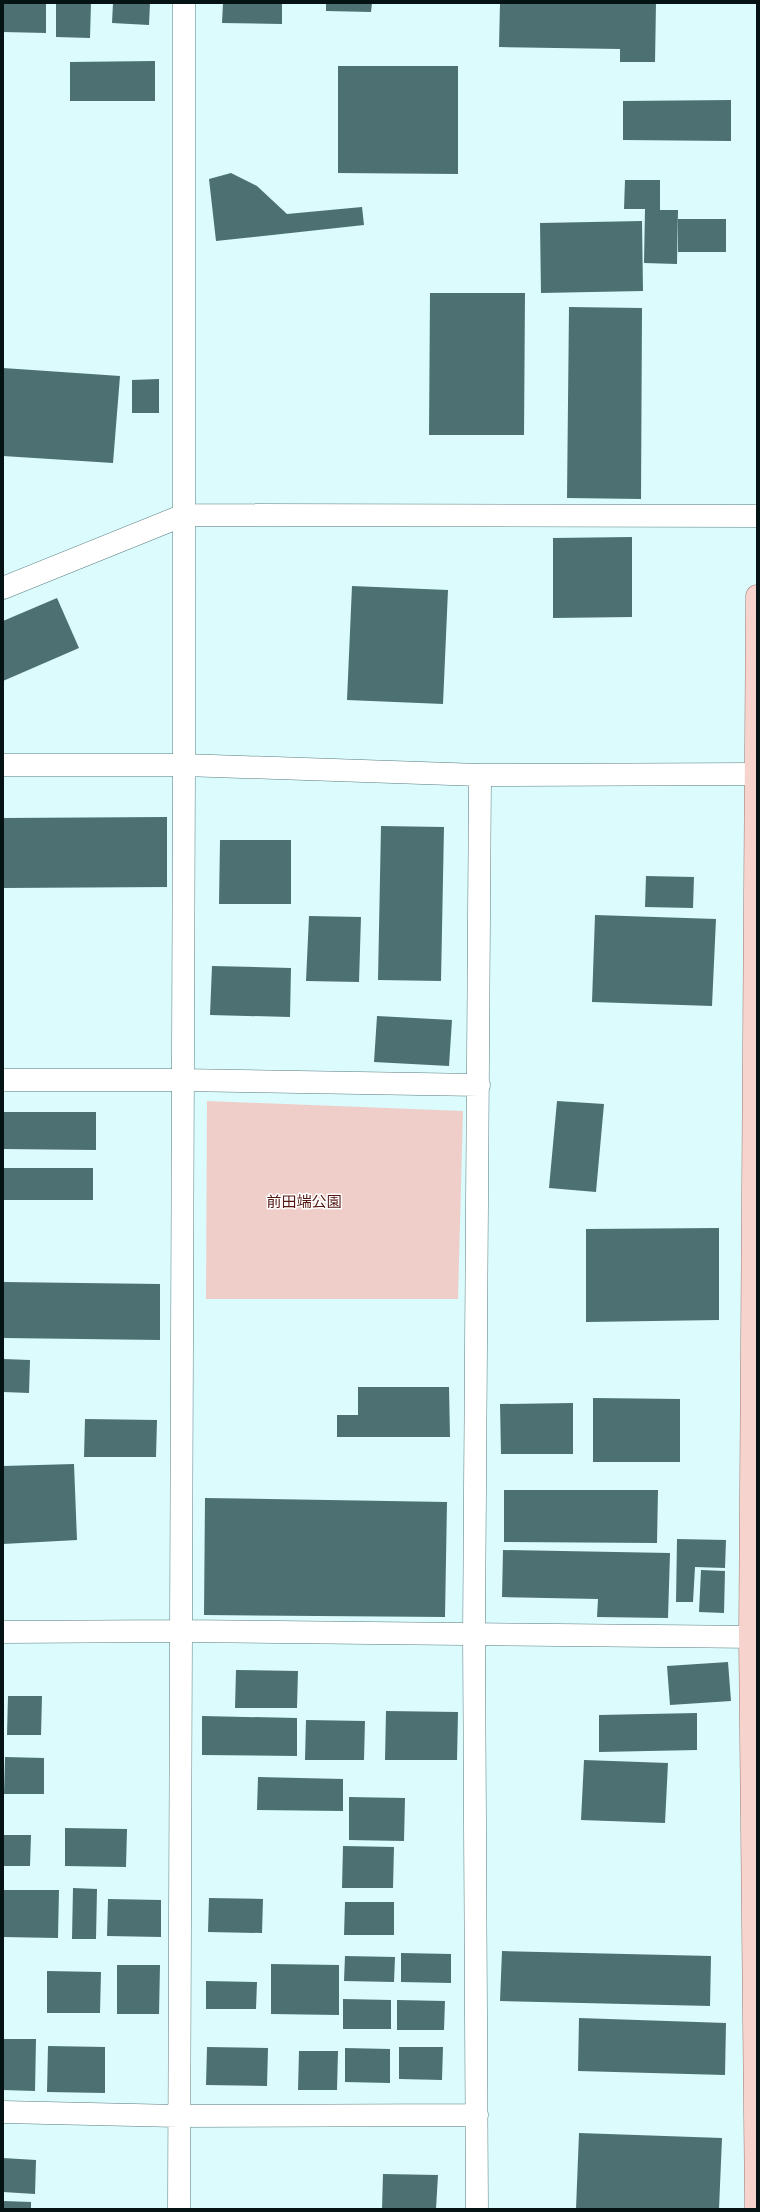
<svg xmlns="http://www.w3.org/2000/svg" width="760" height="2212" font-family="Mulish,'Noto Sans JP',sans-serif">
<rect width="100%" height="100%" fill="#dbfbfd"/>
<path fill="#efcec9" d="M207 1101 463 1111 458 1299H206Z"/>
<path fill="#4d7173" d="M3 3H46V33L3 32Z
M56 3H91L90 38 56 37Z
M113 3H150L149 25 112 23Z
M223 3H282V24L222 23Z
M326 3H372L371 12 326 11Z
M500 3H656L655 62H620V49L499 47Z
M155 61V101H70V62Z
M338 66H458V174L338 173Z
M731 100V141L623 140V101Z
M231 173 257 186 287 214 362 207 364 225 216 241 209 179Z
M625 180H660V210H678L677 264 644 263 645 209H624Z
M678 219H726V252H678Z
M642 221 643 291 541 293 540 223Z
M430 293H525L524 435H429Z
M569 307 642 308 641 499 567 498Z
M3 368 120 376 113 463 3 456Z
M159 379V413H132V380Z
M632 537V617L553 618V538Z
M352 586 448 590 443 704 347 700Z
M57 598 79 648 3 681V621Z
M167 817V887L3 888V818Z
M381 826 444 827 441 981 378 980Z
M220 840H291V904H219Z
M646 876 694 877 693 908 645 907Z
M595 915 716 919 712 1006 592 1002Z
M309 916 361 917 359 982 306 981Z
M212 966 291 968 290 1017 210 1015Z
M377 1016 452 1020 449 1066 374 1062Z
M557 1101 604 1104 596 1192 549 1188Z
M3 1112H96V1150L3 1149Z
M3 1168H93V1200H3Z
M719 1228V1320L586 1322V1229Z
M3 1282 160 1284V1340L3 1338Z
M3 1359 30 1360 29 1393 3 1392Z
M358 1387H449L450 1437H337V1415H358Z
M593 1398 680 1399V1462H593Z
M573 1403V1454H501L500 1404Z
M85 1419 157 1420 156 1457H84Z
M74 1464 77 1540 3 1544V1466Z
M504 1490H658L657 1543 504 1542Z
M205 1498 447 1502 445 1617 204 1615Z
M677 1539 726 1540 725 1568 695 1567 693 1602H676Z
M503 1550 670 1553 668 1618 597 1617 598 1599 502 1597Z
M701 1570 725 1571 724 1613 699 1612Z
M728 1662 731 1701 670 1705 667 1666Z
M236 1670 298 1671 297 1708H235Z
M8 1696H42L41 1735H7Z
M386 1711 458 1712 457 1760H385Z
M697 1713V1750L599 1752V1715Z
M202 1716 297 1718V1756L202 1755Z
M306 1720 365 1721 364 1760H305Z
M5 1757 44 1758V1794H4Z
M584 1760 668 1763 665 1823 581 1820Z
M258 1777 343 1779V1811L257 1810Z
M349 1797 405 1798 404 1841 349 1840Z
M65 1828 127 1829 126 1867 65 1866Z
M3 1835H31L30 1866H3Z
M343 1846 394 1847 393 1888H342Z
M73 1888 97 1889 96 1939H72Z
M3 1890H59L58 1938 3 1937Z
M209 1898 263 1899 262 1933 208 1932Z
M108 1899 161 1900V1937L107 1936Z
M345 1902H394V1935H344Z
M502 1951 711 1956 710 2006 500 2001Z
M401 1953 451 1954V1983L401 1982Z
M345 1956 395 1957 394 1982 344 1981Z
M271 1964 339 1965V2015L271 2014Z
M117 1965H160L159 2014H117Z
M47 1971 101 1972 100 2013H47Z
M206 1981 257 1982 256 2009H206Z
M343 1999 391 2000V2029H343Z
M397 2000 445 2001 444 2030H397Z
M579 2018 726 2023 725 2075 578 2071Z
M3 2039H36L35 2091 3 2090Z
M48 2046 105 2047V2093L47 2092Z
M207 2047 268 2048 267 2086 206 2085Z
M399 2047H443L442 2080 399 2079Z
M345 2048 390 2049V2083L345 2082Z
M299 2051H338L337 2090H298Z
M579 2133 722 2138 719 2209H576Z
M3 2158 36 2160 35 2194 3 2192Z
M383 2174 438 2175 436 2209H382Z
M3 2201 31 2202V2209H3Z"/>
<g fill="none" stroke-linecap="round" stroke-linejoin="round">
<g stroke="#597d80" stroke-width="23">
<path id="minor" d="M3 588 184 515 757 516
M3 765H184L480 775 757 774
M3 1080H181L479 1085
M3 1632 180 1631 757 1637
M3 2112 178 2116 477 2115
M179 2209 184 765V3
M477 2209 474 1633 480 775"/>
</g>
<g stroke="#9f7c77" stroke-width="23">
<path id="major" d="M756 2209 750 1637 757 596"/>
</g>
<use href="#minor" stroke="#fff" stroke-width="22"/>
<use href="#major" stroke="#f7d3cd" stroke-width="22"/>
</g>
<g text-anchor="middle" stroke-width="3" stroke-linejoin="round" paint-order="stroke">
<g font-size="15" fill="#531612" stroke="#fff">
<text x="304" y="1207">前田端公園</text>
</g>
</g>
<rect width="760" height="2212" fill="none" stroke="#051314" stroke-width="8"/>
</svg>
